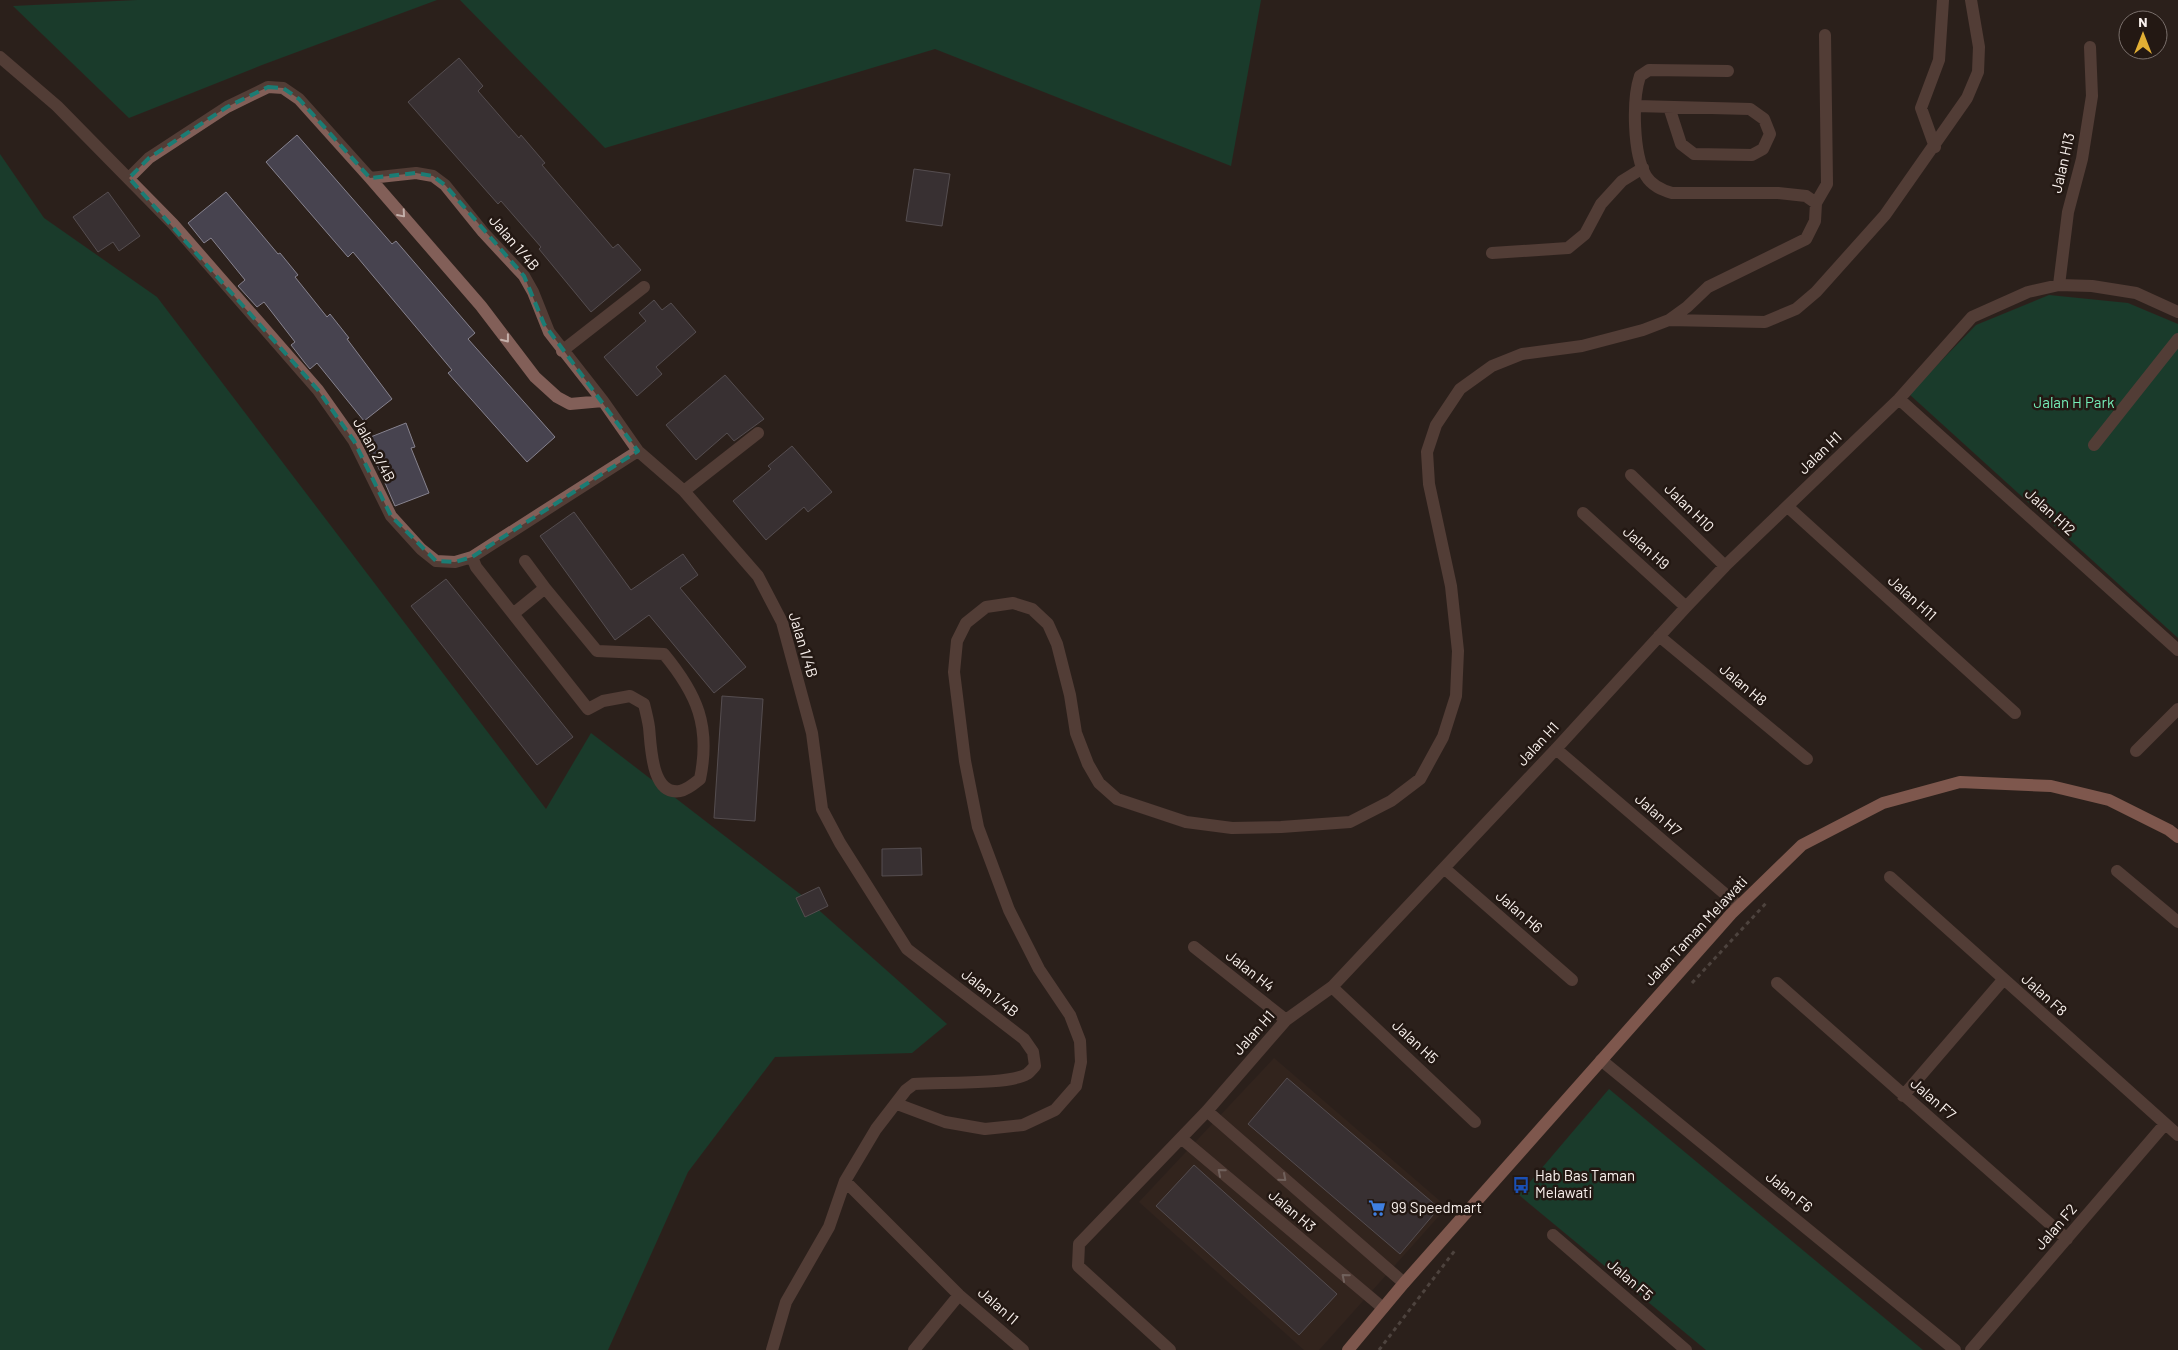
<svg xmlns="http://www.w3.org/2000/svg" width="2178" height="1350" font-family="Barlow,sans-serif">
<rect width="100%" height="100%" fill="#2c211c"/>
<path fill="#3a2821" d="M1274 1058 1447 1207 1319 1350H1304L1139 1202Z"/>
<path fill="#055b3e" d="M137 0H437L262 65 129 118 13 6Z
M460 0H1261L1231 166 935 49 605 148Z
M0 154 44 218 157 297 546 809 591 733 804 897 947 1024 912 1053 775 1057 688 1172 608 1350H0Z
M2049 295 2128 303 2178 324V638L1909 394 1976 325Z
M1609 1089 1923 1350H1706L1519 1195Z"/>
<path fill="#47434f" stroke="#87838f" d="M459 58 483 86 478 91 519 138 521 135 545 163 542 165 613 248 618 244 641 270 591 312 539 249 541 247 501 201 498 204 408 102Z
M297 135 392 244 396 241 475 333 468 339 555 437 527 462 448 373 452 370 353 252 348 257 266 162Z
M914 169 950 174 942 226 906 221Z
M108 192 140 236 119 251 113 242 98 252 73 217Z
M226 192 278 254 280 253 298 275 295 277 327 317 330 314 349 338 347 339 392 399 364 421 317 363 310 369 305 363 291 345 295 342 264 302 257 307 238 286 245 280 211 238 204 243 188 223Z
M654 300 662 310 671 303 696 332 656 367 662 374 637 396 604 357 646 321 639 313Z
M725 375 764 419 734 441 727 433 696 460 666 425Z
M406 423 415 447 411 448 429 493 395 506 376 462 374 463 363 440Z
M792 446 832 492 808 512 804 507 766 540 733 501 771 469 768 466Z
M574 512 631 590 683 554 698 575 680 588 746 667 714 693 649 615 615 640 540 536Z
M446 579 573 737 537 765 411 606Z
M722 696 763 699 755 821 714 818Z
M921 848 922 875 882 876V849Z
M819 887 828 906 805 917 796 898Z
M1287 1078 1439 1208 1400 1254 1248 1124Z
M1194 1165 1337 1294 1299 1335 1156 1206Z"/>
<g fill="none" stroke-linecap="round" stroke-linejoin="round">
<path stroke="#776d69" stroke-width="3" stroke-dasharray="4 4" stroke-linecap="butt" d="M1692 983 1768 901
M1379 1350 1456 1249"/>
<path stroke="#825f58" stroke-width="12" d="M0 57 57 106 173 224 318 390 354 441 391 516 421 549 436 561 455 562 472 557 638 451
M1636 106 1750 109 1764 119 1770 134 1763 149 1752 155 1694 154 1681 144 1669 107
M1935 147 1921 108 1939 60 1943 0
M129 178 149 158 227 107 268 87 283 88 299 99 370 178 481 306 535 377 557 397 570 404 603 401
M370 178 416 173 433 176 445 185 483 232 524 276 533 292 549 332 603 401 638 451 684 491 758 576 782 622 812 733 822 809 840 843 907 949 1024 1039 1033 1052 1035 1066C1033 1068 1030 1072 1027 1074 1009 1085 939 1082 914 1084L906 1090 876 1129 845 1181 829 1227 786 1302 772 1350
M1816 203 1827 184 1825 35
M1492 253 1568 248 1585 234 1601 204 1622 181 1643 168
M2059 285 2068 212 2082 159 2092 96 2090 47
M1669 320 1687 307 1708 287 1806 239 1815 221 1816 203 1806 196 1778 193H1672C1662 190 1652 186 1646 176 1633 154 1632 100 1640 76L1649 70 1728 71
M562 351 644 287
M1899 399 2178 650
M2094 445 2178 339
M1631 475 1725 566
M684 491 758 433
M1788 507 2015 713
M1583 513 1686 607
M472 557 476 567 588 709 603 701 630 696 644 704C646 712 648 720 649 727 651 745 651 796 680 791 687 790 695 783 700 779 711 726 697 694 664 654L597 651 545 588 525 561
M513 614 545 588
M1659 636 1807 759
M1556 749 1739 906
M2136 751 2178 709
M1444 868 1572 980
M2117 871 2178 922
M1890 877 2178 1135
M1194 947 1286 1020
M1777 983 2067 1239
M1332 987 1475 1122
M1601 1060 1955 1350
M1903 1096 2003 980
M897 1104 945 1122 985 1129 1023 1125 1055 1110 1076 1086 1081 1062 1080 1041 1070 1015 1039 969 1009 910 978 827 965 761 954 672 957 641 966 623 986 607 1013 603 1032 609 1048 624 1057 644 1070 695 1076 733 1088 764 1099 783 1117 799 1186 822 1232 828 1281 827 1350 822 1391 801 1420 779 1443 737 1456 696 1458 651 1451 586 1429 484 1427 452 1436 425 1460 389 1492 366 1522 354 1582 346 1643 330 1669 320 1765 322 1796 309 1816 292 1885 215 1967 98 1978 72 1979 47 1971 0
M1207 1111 1404 1283
M1181 1138 1383 1308
M845 1181 959 1295 1023 1350
M1553 1235 1686 1350
M914 1350 959 1295
M1170 1350 1078 1266 1079 1244 1207 1111 1286 1020 1332 987 1556 749 1686 607 1725 566 1899 399 1972 317 2028 292 2059 285 2092 286 2136 293 2178 312
M1971 1350 2165 1124"/>
<path stroke="#e29a8a" stroke-width="12" d="M1348 1350 1404 1283 1731 914 1802 845 1883 803 1960 782 2051 786 2109 800 2169 830 2178 837"/>
</g>
<defs><path id="oneway-chevron" d="M-2-3.5L2.5 0L-2 3.5" fill="none" stroke-width="1.6" stroke-linecap="round" stroke-linejoin="round" transform="scale(1.25)"/></defs>
<g stroke="#c4b0aa">
<use href="#oneway-chevron" transform="translate(402 214) rotate(49)"/>
<use href="#oneway-chevron" transform="translate(506 339) rotate(52)"/>
<use href="#oneway-chevron" transform="translate(1221 1172) rotate(-140)"/>
<use href="#oneway-chevron" transform="translate(1283 1178) rotate(41)"/>
<use href="#oneway-chevron" transform="translate(1345 1277) rotate(-140)"/>
</g>
<path d="M0 0H2178V1350H0ZM268 87 283 88 299 99 370 178 416 173 433 176 445 185 524 276 544 324 638 451 472 557 455 562 436 561 391 516 354 441 318 390 129 178 149 158 227 107Z" fill="#2c211c" fill-opacity=".55" fill-rule="evenodd"/>
<path fill="none" stroke="#1b7c74" stroke-width="4" stroke-dasharray="10 6" stroke-linejoin="round" d="M268 87 283 88 299 99 370 178 416 173 433 176 445 185 524 276 544 324 638 451 472 557 455 562 436 561 391 516 354 441 318 390 129 178 149 158 227 107Z"/>
<defs>
<g id="bus-bare" transform="scale(1.35)"><path d="M-5-6H5V4H4V6H2V4H-2V6H-4V4H-5ZM-3.5-4V0h7V-4ZM-3.5 1.2v1.5H-2V1.2ZM2 1.2v1.5H3.5V1.2Z" fill="#1a4fb4" stroke="#231813" stroke-width="2.5" paint-order="stroke"/></g>
<g id="supermarket-bare" transform="scale(1.35)"><path d="M-6-5.5h2.5l.6 2H6L4.5 2H-2.5L-4.4-4H-6ZM-1.5 3.2a1.3 1.3 0 1 0 .1 0ZM3 3.2a1.3 1.3 0 1 0 .1 0Z" fill="#3f7fe0" stroke="#231813" stroke-width="2.5" paint-order="stroke"/></g>
</defs>
<g fill-rule="evenodd">
<use href="#bus-bare" x="1521" y="1185"/>
<use href="#supermarket-bare" x="1377" y="1208"/>
</g>
<g text-anchor="middle" stroke-width="5" stroke-linejoin="round" paint-order="stroke">
<g font-size="15" fill="#faf2ee" stroke="#231813">
<text transform="translate(2063 163) rotate(-77)" y="5">Jalan H13</text>
<text transform="translate(514 243) rotate(49)" y="5">Jalan 1/4B</text>
<text transform="translate(374 450) rotate(61)" y="5">Jalan 2/4B</text>
<text transform="translate(1820 453) rotate(-44)" y="5">Jalan H1</text>
<text transform="translate(1689 508) rotate(44)" y="5">Jalan H10</text>
<text transform="translate(2050 512) rotate(42)" y="5">Jalan H12</text>
<text transform="translate(1646 548) rotate(42)" y="5">Jalan H9</text>
<text transform="translate(1912 598) rotate(42)" y="5">Jalan H11</text>
<text transform="translate(803 645) rotate(73)" y="5">Jalan 1/4B</text>
<text transform="translate(1743 685) rotate(40)" y="5">Jalan H8</text>
<text transform="translate(1538 744) rotate(-47)" y="5">Jalan H1</text>
<text transform="translate(1658 815) rotate(41)" y="5">Jalan H7</text>
<text transform="translate(1519 912) rotate(41)" y="5">Jalan H6</text>
<text transform="translate(1696 931) rotate(-47)" y="5">Jalan Taman Melawati</text>
<text transform="translate(1250 971) rotate(38)" y="5">Jalan H4</text>
<text transform="translate(990 993) rotate(38)" y="5">Jalan 1/4B</text>
<text transform="translate(2044 995) rotate(42)" y="5">Jalan F8</text>
<text transform="translate(1254 1033) rotate(-48)" y="5">Jalan H1</text>
<text transform="translate(1415 1042) rotate(43)" y="5">Jalan H5</text>
<text transform="translate(1933 1099) rotate(41)" y="5">Jalan F7</text>
<text transform="translate(1789 1192) rotate(39)" y="5">Jalan F6</text>
<text transform="translate(1292 1211) rotate(40)" y="5">Jalan H3</text>
<text transform="translate(2056 1227) rotate(-49)" y="5">Jalan F2</text>
<text transform="translate(1630 1280) rotate(41)" y="5">Jalan F5</text>
<text transform="translate(998 1306) rotate(41)" y="5">Jalan I1</text>
</g>
<g font-size="15" fill="#75efb9" stroke="#231813">
<text x="2074" y="408">Jalan H Park</text>
</g>
<g font-size="15" fill="#faf2ee" stroke="#231813" text-anchor="start">
<text x="1535" y="1181">Hab Bas Taman<tspan x="1535" dy="17">Melawati</tspan></text>
<text x="1391" y="1213">99 Speedmart</text>
</g>
</g>
<g transform="translate(2143 35)"><circle r="24" fill="#231813" stroke="#796f6b"/>
<path d="M0-4L9 19L0 12L-9 19Z" fill="#e2af34"/>
<text y="-8" font-size="14" font-weight="bold" text-anchor="middle" fill="#faf2ee">N</text>
</g>
</svg>
